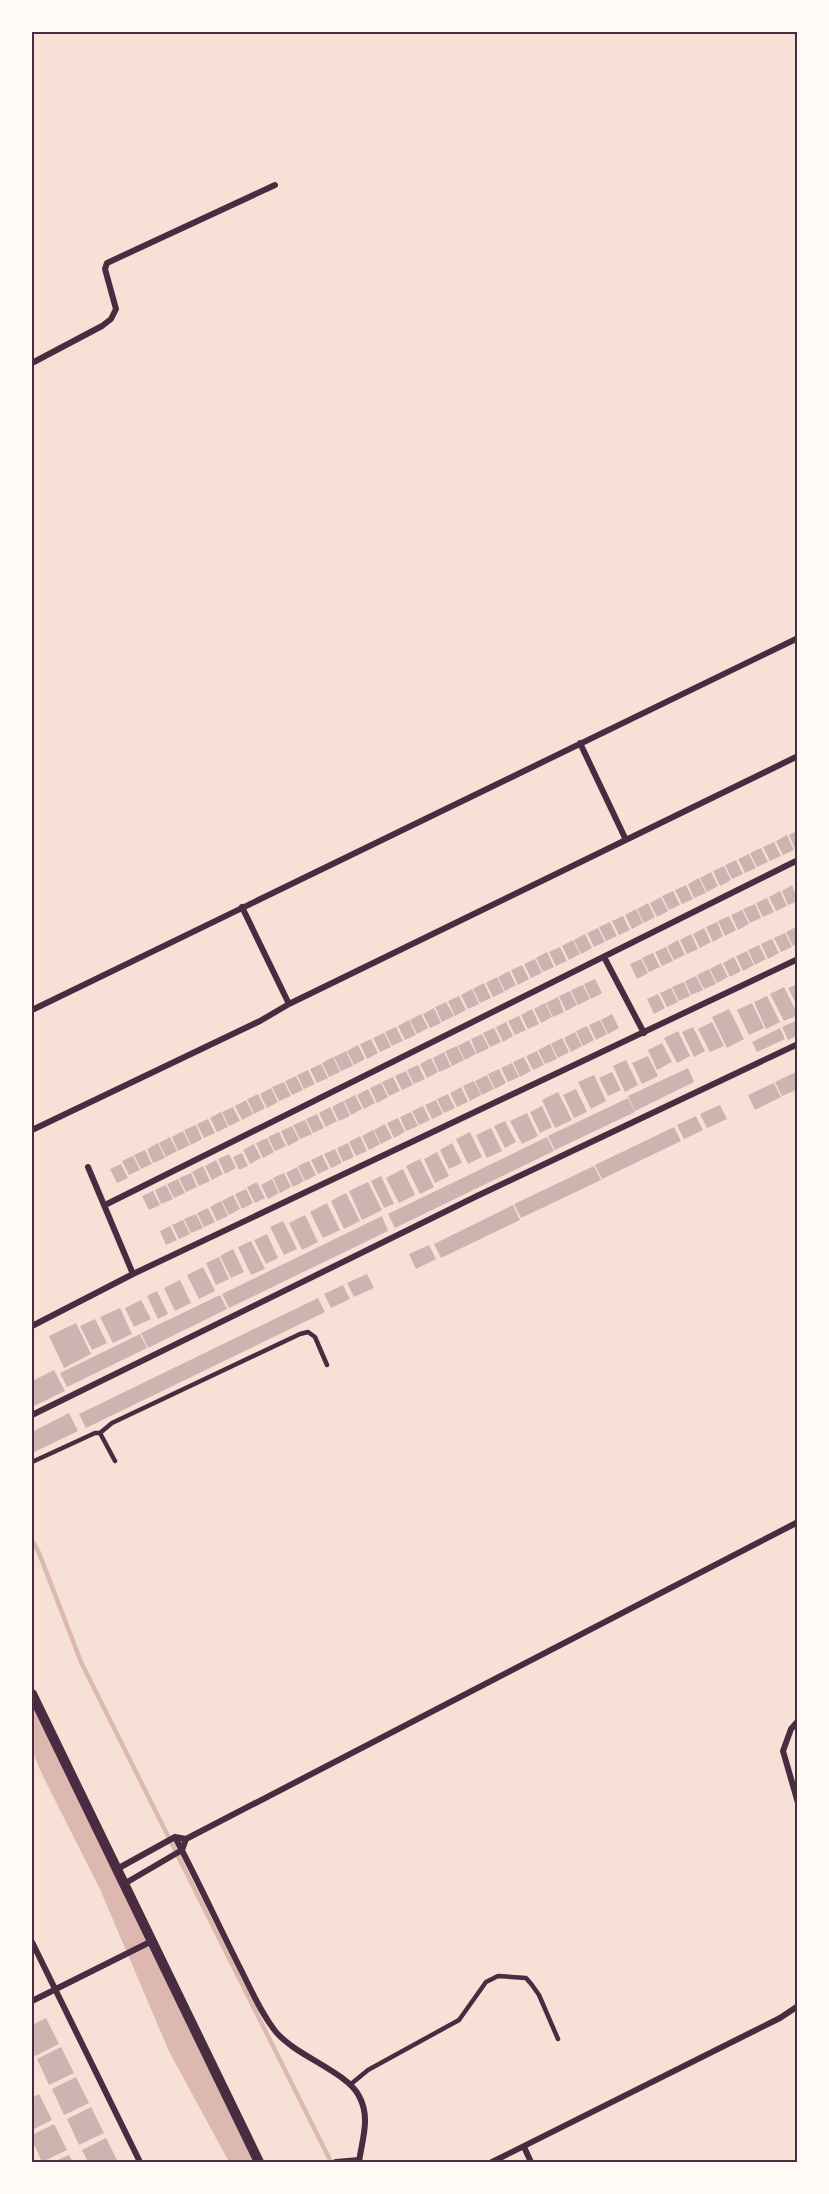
<svg xmlns="http://www.w3.org/2000/svg" width="829" height="2194" font-family="'Sofia Sans Condensed',sans-serif">
<rect width="100%" height="100%" fill="#f7e1d7"/>
<g fill="none" stroke-linecap="round" stroke-linejoin="round">
<path stroke="#dcb8b0" stroke-width="4.5" d="M32 1540 39 1553 81 1662 331 2162"/>
<path stroke="#dcb8b0" stroke-width="28" d="M32 1716 56 1771 113 1884 182 2046 245 2162"/>
</g>
<path fill="#ccb4b1" d="M798 830V848L795 849 789 835Z
M787 835 794 850 783 855 776 841Z
M774 842 781 856 770 861 763 847Z
M761 848 768 862 757 867 750 853Z
M749 854 756 868 745 873 738 859Z
M736 860 743 874 732 879 725 865Z
M724 866 731 880 720 886 713 871Z
M711 872 718 886 707 892 700 878Z
M699 878 706 893 694 898 688 884Z
M686 885 693 899 682 904 675 890Z
M792 885 798 901 788 905 782 891Z
M673 891 680 905 669 910 662 896Z
M780 891 787 906 776 911 769 897Z
M661 897 668 911 657 917 650 903Z
M767 898 774 912 763 917 756 903Z
M648 903 655 917 644 923 637 909Z
M755 904 761 918 750 923 743 909Z
M636 909 643 923 632 929 625 915Z
M742 910 749 924 738 930 731 915Z
M623 916 630 930 619 935 612 921Z
M729 916 736 930 725 936 718 921Z
M610 922 617 936 606 941 599 927Z
M717 922 723 936 713 942 706 927Z
M798 926V944L793 946 786 932Z
M598 928 605 942 594 947 587 933Z
M704 928 711 942 700 948 693 934Z
M785 933 792 947 781 952 774 938Z
M585 934 592 948 581 954 574 940Z
M691 934 698 949 687 954 680 940Z
M772 939 779 953 768 959 761 944Z
M573 940 580 954 569 960 562 946Z
M678 940 685 955 674 960 667 946Z
M759 945 766 959 755 965 748 950Z
M560 947 567 961 556 966 549 952Z
M666 947 673 961 662 966 655 952Z
M747 951 754 965 743 971 736 956Z
M547 952 554 967 543 972 536 958Z
M653 953 660 967 649 972 642 958Z
M734 957 741 971 730 977 723 963Z
M535 959 542 973 531 978 524 964Z
M641 959 648 973 637 979 630 964Z
M721 963 728 977 717 983 710 969Z
M522 965 529 979 518 985 511 970Z
M709 969 716 984 704 989 697 975Z
M509 971 516 985 505 991 498 977Z
M696 976 703 990 691 995 685 981Z
M497 977 504 992 493 997 486 983Z
M595 979 602 993 591 999 584 984Z
M684 982 690 996 679 1001 672 987Z
M484 983 491 998 480 1003 473 989Z
M798 984V1008L788 988Z
M583 985 590 999 578 1005 571 990Z
M784 987 798 1015 784 1021 770 994Z
M671 988 678 1002 667 1007 660 993Z
M472 989 479 1004 468 1009 461 995Z
M570 991 577 1005 566 1011 559 996Z
M658 994 665 1008 654 1014 647 999Z
M459 996 466 1010 455 1016 448 1001Z
M767 996 780 1022 766 1029 754 1002Z
M558 997 564 1012 553 1017 546 1003Z
M446 1002 454 1016 442 1022 435 1007Z
M545 1003 552 1017 541 1023 534 1009Z
M752 1003 764 1028 749 1035 737 1010Z
M434 1008 441 1023 430 1028 423 1014Z
M532 1009 539 1024 528 1029 521 1015Z
M729 1009 744 1039 727 1048 712 1017Z
M421 1014 428 1028 417 1034 410 1020Z
M612 1014 619 1028 608 1034 601 1020Z
M519 1016 526 1030 515 1035 508 1021Z
M409 1020 416 1035 405 1040 398 1026Z
M600 1020 607 1034 596 1040 589 1025Z
M798 1020V1035L788 1040 782 1027Z
M506 1022 513 1036 503 1042 496 1027Z
M712 1022 724 1046 710 1052 698 1029Z
M587 1026 594 1040 583 1046 576 1031Z
M396 1027 403 1041 392 1046 385 1032Z
M693 1027 705 1051 694 1057 682 1032Z
M494 1028 501 1042 490 1047 483 1033Z
M780 1028 785 1039 757 1052 752 1042Z
M678 1031 690 1056 677 1063 664 1038Z
M575 1032 582 1046 571 1052 564 1038Z
M384 1033 391 1047 380 1052 373 1038Z
M482 1034 489 1048 477 1054 471 1039Z
M562 1038 569 1052 558 1058 551 1044Z
M371 1039 378 1053 367 1059 360 1044Z
M469 1040 476 1054 465 1060 458 1046Z
M662 1043 672 1062 657 1070 648 1050Z
M550 1044 557 1059 545 1064 538 1050Z
M358 1045 365 1059 354 1065 347 1051Z
M457 1046 464 1060 452 1066 445 1051Z
M346 1051 353 1066 341 1071 334 1057Z
M537 1051 544 1065 533 1070 526 1056Z
M444 1052 451 1067 439 1072 433 1058Z
M648 1056 658 1076 642 1084 632 1063Z
M333 1057 340 1072 329 1077 322 1063Z
M524 1057 531 1071 520 1077 513 1062Z
M431 1058 438 1072 427 1078 420 1064Z
M626 1060 638 1085 625 1092 613 1066Z
M512 1063 519 1077 508 1082 501 1068Z
M321 1064 328 1078 317 1083 310 1069Z
M418 1065 425 1079 414 1084 407 1070Z
M688 1068 694 1082 635 1111 628 1096Z
M499 1069 506 1083 495 1089 488 1074Z
M308 1070 315 1084 304 1089 297 1075Z
M406 1071 413 1085 402 1090 395 1076Z
M798 1071V1089L782 1096 775 1082Z
M612 1072 621 1090 608 1096 599 1078Z
M487 1075 494 1089 482 1095 475 1081Z
M594 1075 606 1101 591 1109 578 1082Z
M296 1076 303 1090 292 1095 285 1081Z
M393 1077 400 1091 389 1096 382 1082Z
M474 1081 481 1095 470 1101 463 1086Z
M284 1082 291 1096 279 1101 272 1087Z
M381 1083 388 1097 377 1103 370 1088Z
M774 1083 781 1097 755 1110 748 1095Z
M461 1087 468 1102 457 1107 450 1093Z
M271 1088 278 1102 267 1108 260 1094Z
M368 1089 375 1103 364 1109 357 1095Z
M576 1089 587 1112 574 1118 563 1095Z
M558 1092 572 1120 555 1128 542 1100Z
M258 1094 265 1108 254 1114 247 1099Z
M448 1094 455 1108 444 1113 437 1099Z
M355 1095 362 1109 351 1115 344 1101Z
M628 1098 635 1112 555 1150 548 1136Z
M246 1100 253 1114 242 1120 235 1106Z
M436 1100 443 1114 432 1119 425 1105Z
M343 1101 350 1116 339 1121 332 1107Z
M720 1105 727 1119 707 1128 700 1114Z
M423 1106 430 1120 419 1125 412 1111Z
M542 1106 552 1127 540 1133 530 1112Z
M233 1107 240 1121 229 1126 222 1112Z
M330 1107 337 1121 326 1127 319 1113Z
M221 1112 228 1127 217 1132 210 1118Z
M411 1112 418 1126 406 1131 400 1117Z
M527 1113 538 1136 522 1144 510 1121Z
M317 1114 324 1128 313 1133 306 1119Z
M696 1116 703 1130 684 1139 677 1125Z
M398 1118 405 1132 394 1138 387 1123Z
M208 1119 215 1133 204 1138 197 1124Z
M305 1120 312 1134 300 1139 293 1125Z
M505 1121 516 1142 505 1148 494 1126Z
M385 1124 392 1138 381 1144 374 1130Z
M196 1125 202 1139 191 1145 184 1130Z
M292 1126 299 1140 288 1146 281 1131Z
M674 1127 681 1141 602 1179 595 1165Z
M491 1128 502 1151 487 1158 476 1135Z
M373 1130 380 1144 369 1150 362 1136Z
M183 1131 190 1145 178 1151 172 1137Z
M279 1132 286 1146 275 1151 268 1137Z
M470 1132 482 1157 468 1164 456 1139Z
M360 1136 367 1151 356 1156 349 1142Z
M170 1137 177 1151 166 1157 159 1143Z
M547 1137 554 1151 395 1228 388 1214Z
M267 1138 274 1152 263 1158 256 1143Z
M158 1143 165 1158 153 1163 147 1149Z
M348 1143 354 1157 343 1162 337 1148Z
M452 1143 462 1163 449 1169 440 1150Z
M254 1144 261 1158 250 1164 243 1150Z
M335 1149 342 1163 331 1168 324 1154Z
M145 1150 152 1164 141 1169 134 1155Z
M437 1152 449 1176 435 1183 424 1159Z
M242 1153 248 1166 239 1170 233 1157Z
M229 1154 236 1168 225 1174 218 1159Z
M322 1155 329 1169 318 1174 311 1160Z
M133 1156 140 1170 129 1175 122 1161Z
M420 1159 434 1187 420 1194 406 1166Z
M216 1160 223 1174 212 1180 205 1166Z
M309 1161 316 1175 305 1181 298 1166Z
M121 1164 128 1178 117 1183 110 1169Z
M203 1166 210 1181 199 1186 192 1172Z
M594 1166 601 1180 521 1218 514 1204Z
M297 1167 304 1181 293 1187 286 1173Z
M403 1169 415 1195 399 1203 386 1178Z
M191 1173 197 1187 186 1192 179 1178Z
M284 1173 291 1187 280 1193 273 1178Z
M381 1176 394 1204 384 1208 371 1181Z
M178 1179 185 1193 174 1198 167 1184Z
M272 1179 279 1193 268 1199 261 1185Z
M257 1182 265 1198 255 1203 247 1187Z
M368 1182 382 1210 362 1220 349 1191Z
M166 1185 173 1199 161 1204 155 1190Z
M246 1189 253 1203 242 1209 235 1194Z
M153 1191 160 1205 149 1210 142 1196Z
M346 1193 360 1221 344 1229 331 1201Z
M233 1195 240 1209 229 1215 222 1201Z
M221 1201 228 1216 217 1221 210 1207Z
M327 1203 340 1230 323 1238 310 1212Z
M513 1205 520 1220 441 1258 434 1244Z
M208 1208 215 1222 204 1227 197 1213Z
M196 1214 203 1228 191 1233 184 1219Z
M305 1215 318 1242 302 1250 289 1223Z
M382 1216 388 1231 229 1308 222 1294Z
M183 1220 190 1234 179 1239 172 1225Z
M283 1221 297 1249 284 1255 270 1227Z
M170 1226 177 1240 166 1245 160 1231Z
M267 1234 278 1258 266 1264 254 1240Z
M251 1241 265 1269 251 1275 238 1247Z
M429 1245 436 1259 416 1269 409 1254Z
M233 1249 244 1272 231 1278 220 1256Z
M219 1257 229 1279 216 1285 206 1263Z
M203 1267 215 1291 199 1299 187 1275Z
M367 1274 374 1288 354 1297 347 1283Z
M180 1280 191 1303 175 1311 164 1288Z
M343 1285 350 1299 331 1308 324 1294Z
M157 1291 168 1314 158 1319 147 1296Z
M220 1295 227 1309 148 1348 141 1333Z
M318 1298 325 1312 86 1428 79 1414Z
M141 1300 151 1319 134 1327 125 1308Z
M120 1308 132 1334 113 1343 100 1317Z
M95 1319 107 1343 92 1350 80 1326Z
M76 1323 91 1354 64 1368 49 1336Z
M140 1334 147 1348 67 1387 60 1373Z
M54 1370 65 1391 32 1407V1381Z
M69 1413 78 1431 32 1453V1432Z
M46 2018 59 2044 35 2056 32 2049V2025Z
M61 2047 74 2073 49 2085 37 2059Z
M76 2077 89 2103 64 2115 52 2089Z
M39 2094 52 2120 32 2130V2098Z
M91 2107 104 2133 79 2145 67 2119Z
M54 2124 67 2150 42 2162 32 2140V2135Z
M106 2138 118 2162H88L82 2150Z
M69 2155 73 2162H53Z"/>
<g fill="none" stroke-linecap="round" stroke-linejoin="round">
<path stroke="#4a2c40" stroke-width="4.5" d="M100 1433 112 1423 300 1334 308 1332 315 1337 327 1365
M32 1462 95 1433H100L115 1461
M351 2084 368 2070 459 2020 486 1982 498 1976 526 1978 532 1985 539 1995 558 2039"/>
<path stroke="#4a2c40" stroke-width="6" d="M32 363 102 326 111 319 116 309 105 269 107 263 275 185
M580 743 626 840
M242 907 289 1004
M604 957 644 1033
M32 1010 798 638
M32 1130 260 1021 289 1004 798 756
M88 1167 133 1274
M105 1205 798 860
M32 1326 133 1274 798 959
M32 1415 477 1196 798 1044
M798 1721 791 1729 783 1751 798 1803
M175 1837C197 1879 217 1922 238 1964 250 1987 260 2012 276 2032 296 2056 347 2072 359 2096 371 2118 362 2139 359 2162
M117 1869 175 1837 186 1839 798 1522
M124 1884 182 1850 186 1839
M32 1942 140 2162
M32 2001 152 1941
M524 2147 531 2162
M336 2162 359 2160
M492 2162 780 2018 798 2006"/>
<path stroke="#4a2c40" stroke-width="10" d="M32 1694 259 2162"/>
</g>
<rect width="829" height="2194" fill="none" stroke="#fffaf5" stroke-width="66"/>
<rect x="33" y="33" width="763" height="2128" fill="none" stroke="#4a2c40" stroke-width="2"/>
</svg>
